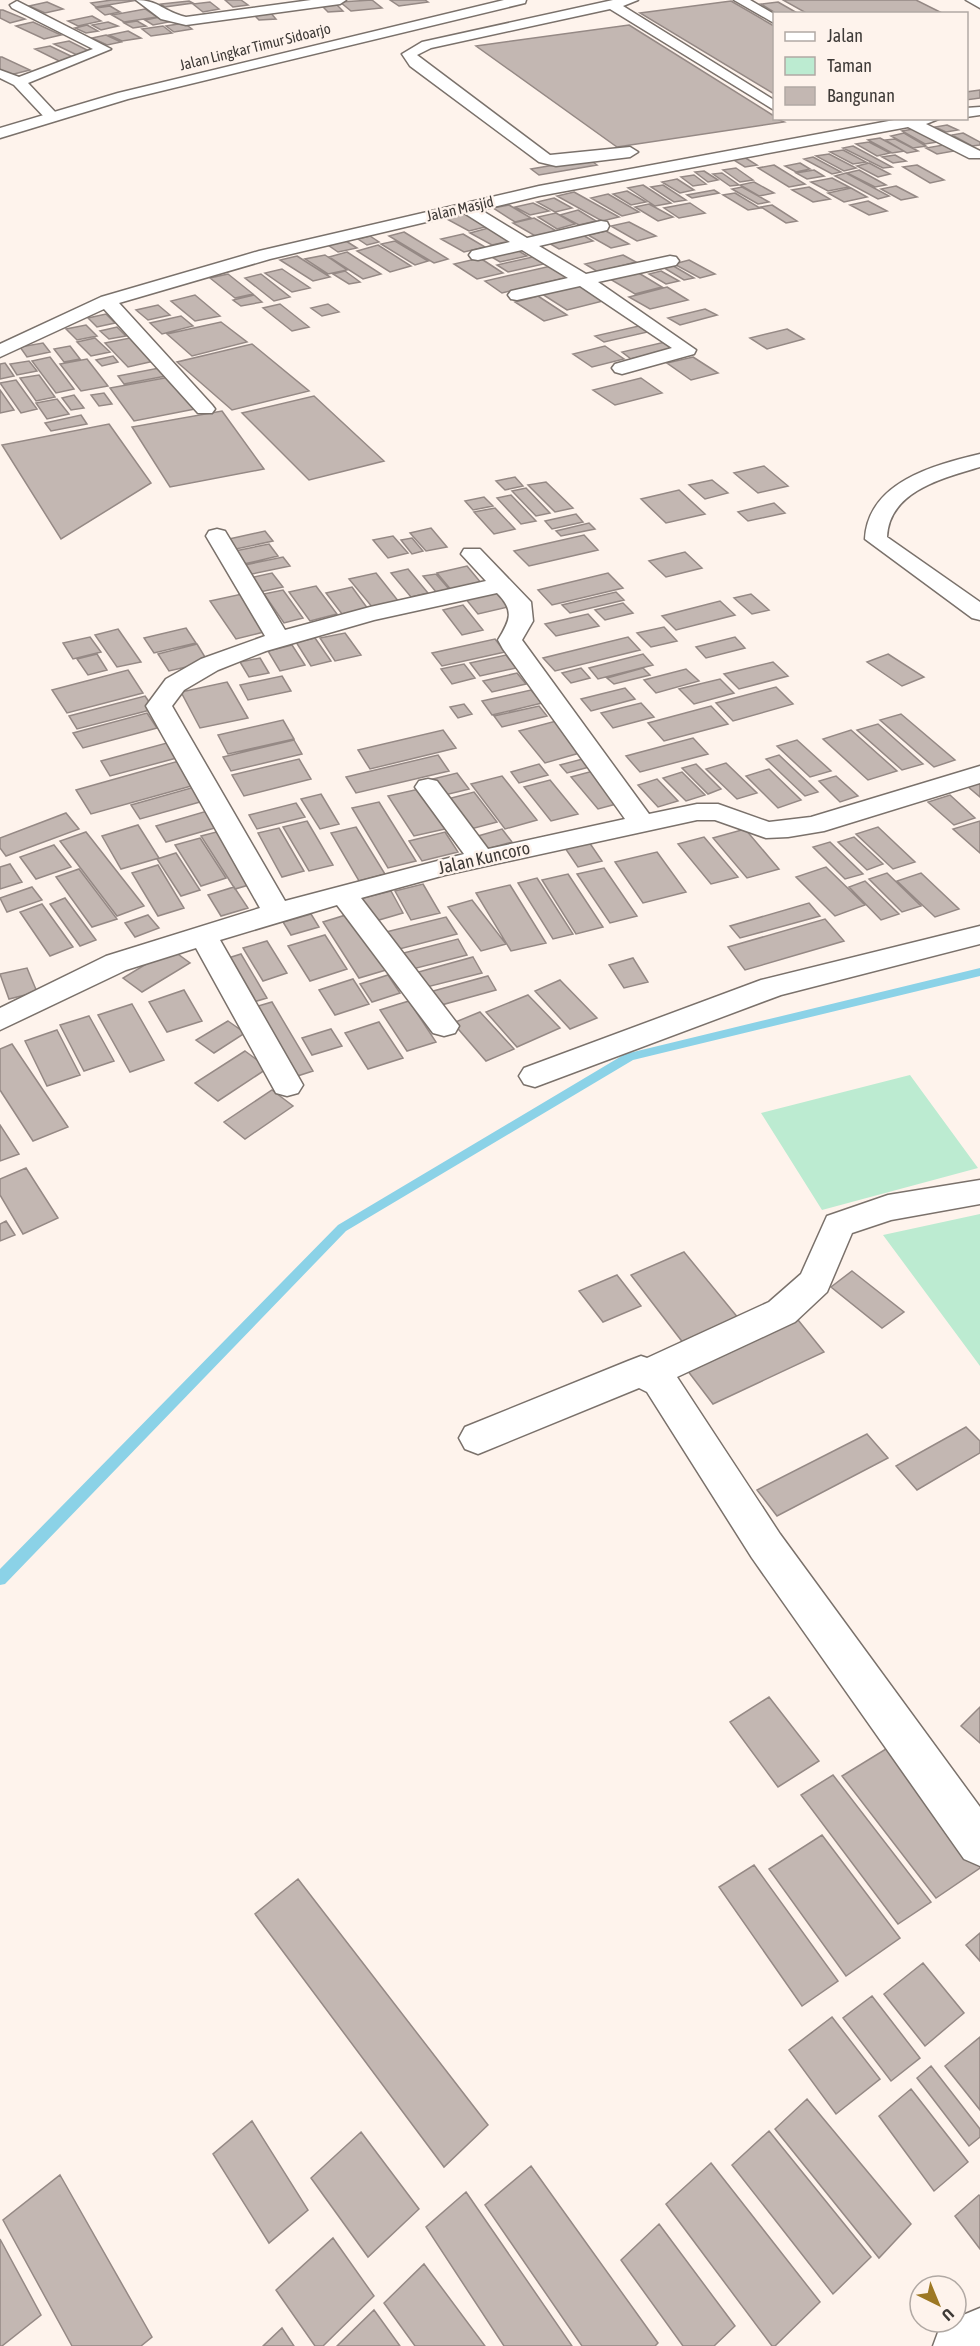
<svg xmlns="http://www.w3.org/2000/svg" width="980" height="2346" font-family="'Asap Condensed',sans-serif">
<rect width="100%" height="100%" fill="#fef3ec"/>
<path fill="#bcebd1" d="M910 1075 978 1168 822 1210 761 1113Z
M980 1214V1366L883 1235Z"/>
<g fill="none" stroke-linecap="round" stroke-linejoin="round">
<path fill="#8bd2e7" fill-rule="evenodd" d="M980 968V976L633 1060 346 1231 5 1584 0 1585V1569L338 1225 625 1054Z"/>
</g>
<path fill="#c3b7b2" stroke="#958985" stroke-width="1.5" d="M112 0H138L96 7 91 3Z
M225 0H241L248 5 233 7Z
M372 0 382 8 351 11 340 2Z
M390 0H425L428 2 399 6Z
M783 0H916L944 14H808Z
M189 1 193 3 165 7 161 4Z
M731 1 774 26V94L640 13Z
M47 2 63 9 45 13 29 6Z
M210 2 219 9 203 12 193 4Z
M778 2 799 14H777L761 4Z
M335 3 343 11 328 12 320 4Z
M110 6 120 12 105 15 96 8Z
M145 9 157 17 124 22 112 15Z
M0 10H3L25 19 10 23 0 18Z
M269 11 276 19 259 20 252 13Z
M92 16 101 21 78 26 68 21Z
M160 17 169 22 153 25 145 20Z
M137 21 146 26 133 28 124 23Z
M33 22 61 35 44 39 16 26Z
M108 22 118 26 101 30 92 25Z
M184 23 192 29 174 32 166 26Z
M87 25 98 31 86 33 75 28Z
M629 25 774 116V118L784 122 617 147 476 46Z
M163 26 172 33 151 36 142 29Z
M128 31 141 38 122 41 109 35Z
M106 35 121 42 107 45 92 38Z
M69 41 93 53 79 56 54 44Z
M50 46 75 58 59 61 35 49Z
M0 57H2L30 70 10 75 0 70Z
M980 90V98L966 100V92Z
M947 125 958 130 946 132 935 127Z
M919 128 943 141 925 144 902 131Z
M904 133 926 146 913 148 891 136Z
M963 133 980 142V145L972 146 952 135Z
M880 138 904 151 892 153 868 140Z
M895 139 918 151 907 153 885 140Z
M869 142 890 153 877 156 856 144Z
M949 144 960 150 937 154 926 148Z
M853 146 892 167 883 168 843 148Z
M843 150 866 162 853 164 830 152Z
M829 154 856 168 844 171 816 156Z
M895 155 906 161 893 163 882 157Z
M744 157 757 165 745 167 732 159Z
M813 157 841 172 832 174 804 159Z
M589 159 597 165 539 175 531 169Z
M800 163 810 169 796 172 785 166Z
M869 163 890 174 878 177 857 166Z
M774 165 805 184 789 187 758 168Z
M917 165 944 180 930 183 903 167Z
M736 168 753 180 740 182 723 170Z
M814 170 824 176 807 179 796 173Z
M859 170 886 185 875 187 847 173Z
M704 171 718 180 708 182 695 172Z
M722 173 739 185 730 186 713 174Z
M846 173 889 196 878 199 835 176Z
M694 175 706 184 693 186 681 177Z
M832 178 849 187 828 191 811 182Z
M677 179 694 190 680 193 662 182Z
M754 182 774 193 759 196 740 185Z
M643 185 671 203 655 206 628 188Z
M663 185 686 200 674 202 651 187Z
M896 186 917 197 901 200 881 189Z
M742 187 769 202 758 204 732 189Z
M809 187 830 199 813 202 792 190Z
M851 188 867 197 844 202 828 193Z
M714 190 719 193 692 198 687 195Z
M627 191 646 202 631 205 613 194Z
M574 192 619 217 602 221 557 196Z
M735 193 760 208 748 210 723 195Z
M608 194 639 212 622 216 591 198Z
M554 198 572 208 555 212 537 202Z
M868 201 887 211 869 215 850 205Z
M533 203 549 211 530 215 515 207Z
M690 203 705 213 679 218 664 208Z
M649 204 673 217 658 221 635 207Z
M509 205 531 218 515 222 493 208Z
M772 205 797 221 786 223 761 207Z
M578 210 596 221 579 225 560 215Z
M469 212 493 225 469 231 445 218Z
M556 213 575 224 557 229 538 217Z
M534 218 558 232 537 237 513 223Z
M629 222 656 236 637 241 611 226Z
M492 227 514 240 492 245 470 233Z
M606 231 629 244 611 248 588 235Z
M404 232 448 259 434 263 389 236Z
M463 234 485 247 464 252 441 239Z
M581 234 593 241 559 249 547 242Z
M370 236 379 242 367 245 358 239Z
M346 241 357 248 338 252 328 245Z
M395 241 428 261 415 265 381 244Z
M378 245 411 266 390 272 357 251Z
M517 250 527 256 500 262 490 256Z
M347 252 381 274 363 279 329 257Z
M325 255 347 270 328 274 305 259Z
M623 255 636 262 598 272 585 264Z
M297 256 330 277 313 281 280 260Z
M537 256 548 263 508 272 497 265Z
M480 258 503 273 477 279 454 264Z
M689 260 715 274 700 278 674 264Z
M670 264 694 278 684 280 661 266Z
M551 266 569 277 502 293 485 281Z
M282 269 310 288 292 292 265 273Z
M345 271 360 282 349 284 333 274Z
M661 271 679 281 666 284 649 274Z
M637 272 662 287 635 294 610 279Z
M228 274 253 294 235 298 210 278Z
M261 274 290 297 274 301 245 278Z
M582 284 607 300 567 310 542 294Z
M667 287 688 300 650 309 629 297Z
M195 295 220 316 195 321 171 301Z
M254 295 262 302 241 306 233 300Z
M538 296 567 315 544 321 515 302Z
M280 304 309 327 292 331 263 308Z
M328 304 339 312 322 316 311 308Z
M158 305 170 315 148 320 136 310Z
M705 309 717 315 680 325 668 318Z
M106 314 115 323 97 327 88 318Z
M181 316 193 326 162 334 150 323Z
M221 322 247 342 192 356 167 334Z
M86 325 97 336 77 340 66 329Z
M643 325 652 331 604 342 595 336Z
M117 327 126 336 109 339 100 331Z
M787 329 804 339 767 349 750 338Z
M95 338 110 352 91 356 77 342Z
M130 338 154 361 128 367 105 343Z
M665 342 675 348 631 359 622 352Z
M43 343 50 352 27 357 20 347Z
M252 344 309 391 232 410 177 362Z
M70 346 80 359 64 362 54 349Z
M605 346 624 359 592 367 573 354Z
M113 356 118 362 102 366 96 360Z
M50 357 74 389 56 393 32 361Z
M693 357 718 373 691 380 667 363Z
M87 359 108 386 81 391 60 364Z
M29 361 37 371 17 375 10 364Z
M5 363 14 376 0 379V364Z
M159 368 166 376 124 384 118 376Z
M39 375 55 397 36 401 20 378Z
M170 377 195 409 134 421 110 388Z
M641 378 662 393 615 405 593 390Z
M16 380 37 409 21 413 0 383Z
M0 390 14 410 0 413Z
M104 393 112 404 99 406 91 395Z
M74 395 84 408 71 410 62 398Z
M314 396 384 461 309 480 242 413Z
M57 399 69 414 47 419 36 403Z
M222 411 264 469 170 487 132 427Z
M81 415 87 424 51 431 45 423Z
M109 424 151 483 61 539 2 445Z
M764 466 788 486 758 493 734 473Z
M515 477 523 486 505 490 496 481Z
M712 480 728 493 705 499 689 485Z
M546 482 573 508 555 512 528 485Z
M526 488 550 513 536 516 512 491Z
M679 490 705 514 666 523 641 499Z
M511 495 536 521 521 524 497 498Z
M484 497 493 506 473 510 465 501Z
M774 503 785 513 748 521 738 512Z
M495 508 515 529 494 534 474 512Z
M576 514 583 522 552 529 545 521Z
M589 523 595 529 561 536 556 531Z
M431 528 447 547 426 551 410 533Z
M265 531 273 541 236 549 229 539Z
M584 535 598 550 529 566 514 551Z
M393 536 408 553 388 558 373 540Z
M412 538 423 551 412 554 401 540Z
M269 544 278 556 244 564 235 551Z
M685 552 702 568 666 577 649 561Z
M283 557 290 566 252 574 245 565Z
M467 566 482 584 452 591 437 573Z
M408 569 428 593 411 597 391 573Z
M272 573 283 587 260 592 250 578Z
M376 573 399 602 373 608 349 579Z
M608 573 623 588 552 605 538 590Z
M436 574 449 589 436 592 423 576Z
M316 586 337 614 310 621 289 592Z
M352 587 368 609 342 614 326 593Z
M283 590 303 618 284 623 264 594Z
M499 591 512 606 478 614 465 598Z
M616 592 624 600 570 613 562 605Z
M242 594 268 631 236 639 210 601Z
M751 594 769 610 752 614 734 598Z
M720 601 735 615 676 630 662 616Z
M623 603 633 613 605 620 595 610Z
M463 605 483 630 462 635 443 610Z
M588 614 599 626 556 636 545 624Z
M664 627 677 641 651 647 637 633Z
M186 628 196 643 154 653 144 638Z
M118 629 141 662 117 667 95 635Z
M345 633 361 655 335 661 320 638Z
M90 637 101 652 73 659 63 643Z
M628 637 640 650 555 671 543 658Z
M735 637 745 648 706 658 696 647Z
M315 638 331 661 311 666 296 642Z
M495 639 505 652 442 666 432 653Z
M197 644 208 662 169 671 158 654Z
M292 645 305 665 280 671 268 651Z
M97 654 107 670 88 675 77 659Z
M643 654 653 665 598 679 589 668Z
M888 654 924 677 902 686 867 662Z
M506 655 516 668 480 676 470 663Z
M260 658 269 673 249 677 240 662Z
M773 662 788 676 739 689 724 674Z
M464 664 475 678 452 684 441 669Z
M581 668 590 678 571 683 562 673Z
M643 668 650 675 614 684 607 678Z
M686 669 699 681 656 693 644 680Z
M128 670 143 693 67 713 52 690Z
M517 673 526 684 492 692 483 681Z
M282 676 291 691 248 700 240 685Z
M720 679 734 693 694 704 679 689Z
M227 682 248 718 200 728 181 692Z
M776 687 793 704 733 721 716 703Z
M625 688 635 699 591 711 581 699Z
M531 690 542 703 492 715 482 701Z
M145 696 154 709 77 729 69 716Z
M641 703 654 717 613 728 601 713Z
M464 704 472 714 458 718 450 707Z
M539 706 547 716 502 727 494 716Z
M711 706 728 724 664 741 648 723Z
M147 713 157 728 83 748 73 733Z
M901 714 955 760 934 767 880 720Z
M283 720 294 739 228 754 218 735Z
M556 721 583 752 545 763 519 731Z
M878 724 923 764 902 770 857 730Z
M443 730 456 748 370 769 358 750Z
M851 730 897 771 868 780 823 739Z
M693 738 708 754 640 772 626 756Z
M294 740 302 754 231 771 223 757Z
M797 740 831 771 810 777 777 746Z
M174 741 184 756 110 776 101 761Z
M438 755 449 771 356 793 346 777Z
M779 755 818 792 805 796 766 759Z
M586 758 593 766 567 773 560 765Z
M186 759 202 783 91 814 76 790Z
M299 759 311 779 244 796 232 775Z
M726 763 757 793 737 799 706 769Z
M539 764 548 775 519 783 511 772Z
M696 764 721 789 708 794 682 768Z
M769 769 801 800 778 808 746 776Z
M593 771 620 803 598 809 571 777Z
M682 772 705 795 686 801 663 778Z
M457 773 469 789 441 796 429 780Z
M502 776 537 820 505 829 471 784Z
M836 776 858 796 840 802 819 781Z
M657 779 678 801 658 807 638 785Z
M550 780 578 814 551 821 524 787Z
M980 781V797L967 786Z
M198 786 207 800 140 819 131 805Z
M419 789 445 829 414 836 388 796Z
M474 792 497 822 467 830 444 800Z
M321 794 339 824 320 829 301 799Z
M950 795 975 818 954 825 928 802Z
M379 802 416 861 388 868 352 808Z
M296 803 305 817 257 829 249 815Z
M207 811 218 827 166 842 156 826Z
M66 813 79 829 6 856 0 848V838Z
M307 821 333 865 309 871 283 827Z
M980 821V853L953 829Z
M138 825 159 858 121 869 102 836Z
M356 827 385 874 359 881 331 833Z
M878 827 915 862 893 869 856 834Z
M279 828 304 871 282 877 258 833Z
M502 829 512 842 487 849 478 836Z
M745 829 779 869 747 878 713 838Z
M224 830 259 882 235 889 201 836Z
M86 832 144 906 117 916 60 841Z
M445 832 458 852 422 861 409 841Z
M704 837 738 877 711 884 678 844Z
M854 837 883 864 867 870 838 842Z
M200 838 226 878 201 886 175 845Z
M589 842 602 861 578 867 565 848Z
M830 842 863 874 845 879 813 847Z
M54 845 71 867 36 879 20 857Z
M657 852 686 892 643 903 615 862Z
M176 853 200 890 181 896 157 859Z
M10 864 22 882 0 889V867Z
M158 865 184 908 158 916 132 873Z
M826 867 865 905 835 916 796 877Z
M604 868 637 916 610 923 577 874Z
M79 869 117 919 92 927 56 877Z
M887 873 921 906 902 912 869 879Z
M921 873 959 909 935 917 897 881Z
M568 874 603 927 576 934 542 880Z
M537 878 573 934 553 939 518 883Z
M865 881 899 914 881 920 849 887Z
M423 884 440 913 411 920 395 891Z
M510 885 546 943 511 951 476 893Z
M32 887 42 900 7 912 0 898Z
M234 887 248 908 221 916 208 895Z
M391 891 403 913 372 922 359 899Z
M65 898 96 940 80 946 50 904Z
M472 900 506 944 481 951 448 907Z
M809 903 820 916 740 938 730 926Z
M42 904 73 947 50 956 20 912Z
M311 914 319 927 291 935 283 922Z
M349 914 386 970 359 978 323 922Z
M148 915 159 928 135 937 125 923Z
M446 917 457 934 388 952 378 934Z
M825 919 844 941 745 970 728 947Z
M325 935 347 969 310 981 288 946Z
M458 939 467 955 405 971 396 955Z
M267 941 287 973 263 981 243 948Z
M171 949 190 963 142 992 123 978Z
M241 954 267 998 247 1004 222 960Z
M473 957 482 973 423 988 415 973Z
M633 958 648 982 624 988 609 965Z
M27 968 37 992 9 999 0 974Z
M388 975 400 993 372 1002 360 984Z
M488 976 496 990 434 1007 426 993Z
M353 979 369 1004 335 1015 319 990Z
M560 980 597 1018 570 1029 535 991Z
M184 990 202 1021 167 1032 149 1002Z
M528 995 560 1028 517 1047 486 1012Z
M409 1001 436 1042 407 1051 380 1010Z
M272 1002 313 1071 288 1079 248 1009Z
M132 1004 164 1060 130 1072 98 1015Z
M480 1012 514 1049 486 1061 453 1023Z
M89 1016 114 1061 84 1071 60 1025Z
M228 1021 245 1033 214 1053 196 1040Z
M379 1022 403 1058 368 1069 345 1033Z
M331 1029 342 1046 312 1055 302 1038Z
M57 1030 80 1075 47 1086 25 1041Z
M12 1044 68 1127 33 1141 0 1090V1049Z
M245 1051 268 1068 218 1101 195 1083Z
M272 1090 293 1106 245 1139 224 1122Z
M0 1125 19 1154 0 1161Z
M26 1168 58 1218 23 1234 0 1195V1179Z
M6 1221 15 1235 0 1241V1224Z
M684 1252 739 1319 684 1344 631 1275Z
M852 1271 904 1312 882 1328 831 1287Z
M617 1275 641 1306 603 1322 579 1291Z
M794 1315 824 1352 713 1404 684 1366Z
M966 1427 980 1441V1453L917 1490 896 1466Z
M867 1434 888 1458 777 1516 757 1490Z
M769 1697 819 1761 778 1787 730 1722Z
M980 1707V1743L961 1726Z
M894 1744 980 1852V1868L936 1898 842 1776Z
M833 1775 931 1902 898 1924 801 1795Z
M822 1835 900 1938 846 1976 769 1869Z
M754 1865 838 1981 802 2006 719 1887Z
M298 1879 488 2125 444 2167 255 1914Z
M980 1933V1961L966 1945Z
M923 1963 964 2013 925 2046 884 1994Z
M872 1996 920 2058 891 2081 843 2018Z
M832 2017 880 2079 836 2114 789 2050Z
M980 2037V2110L945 2066Z
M931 2066 980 2129V2137L969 2146 917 2078Z
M911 2089 968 2162 934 2191 879 2116Z
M807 2099 911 2224 879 2258 775 2129Z
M252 2121 308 2210 269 2243 213 2154Z
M769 2131 871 2257 833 2294 732 2165Z
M361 2132 419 2209 368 2257 311 2178Z
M711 2163 820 2302 775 2346H772L666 2204Z
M531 2166 658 2343 655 2346H582L485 2205Z
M60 2175 152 2337 141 2346H72L3 2220Z
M466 2192 572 2346H504L426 2227Z
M979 2195 980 2196V2249L955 2216Z
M659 2224 735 2326 714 2346H683L621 2260Z
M333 2238 374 2296 323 2346H315L276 2290Z
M0 2239 41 2315 2 2346H0Z
M424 2264 485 2346H415L384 2303Z
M374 2310 400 2346H337Z
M282 2328 294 2346H263Z"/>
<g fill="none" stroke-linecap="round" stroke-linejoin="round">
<g stroke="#7a716b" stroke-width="3">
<path id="minor" d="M136 0C159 0 164 12 186 17L311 0H346L340 4 186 25 161 19Z
M613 0H638L623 6 774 100V110L610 9 431 48 417 55 550 155 630 147 638 152 630 157 556 166 539 162 410 66 402 54 422 42Z
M734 0H750L774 14V23Z
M966 0H980V8Z
M17 1 111 49 28 83 57 114 59 117 57 120H47L14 85 0 78V70L19 77 93 49 12 8 10 5Z
M980 107V115L966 117V108Z
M905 118H941L926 124 980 151V158H969L908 127 539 196 481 210 527 238 601 221 607 222 609 226 607 230 539 246 586 274 670 256 676 257 679 261 676 265 598 282 696 350 694 354 622 374 615 372 612 368 615 364 672 348 580 286 517 300 511 299 508 295 511 291 568 278 522 250 478 260 472 259 469 255 472 251 510 242 464 213 270 259 119 303 212 405 215 409 212 413H198L104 309 0 357V344L101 297 259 251 539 186Z
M980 454V467C943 478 889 491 887 537L980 602V620L972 618 865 539C868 482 934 465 980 454Z
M217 529 225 531 228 536 285 630 370 607 486 581 461 554 464 549H480L531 602 533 621 522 640 649 814 697 804H718L769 822 811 817 980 766V783L824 831 788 837 766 838 715 820H697L445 875 361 898 459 1026 455 1033 444 1036 433 1033 337 905 220 940 303 1085 298 1093 287 1096 276 1093 196 948 126 970 0 1030V1008L106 956 260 908 146 706 166 679 201 659 265 636 206 536 209 531ZM497 593C515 611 510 620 498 640L503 649 625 819 488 849 437 781 428 779 419 781 415 787 464 854 285 901 172 706 184 690 218 670 266 651 374 620Z
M980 926V944L781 995 535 1087 524 1084 519 1076 524 1068 761 980Z
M980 1180V1204L891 1220 852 1233 827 1292 795 1322 677 1377 780 1534 980 1807V1866L964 1859 752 1558 647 1392 639 1388 478 1454 465 1449 459 1438 465 1427 628 1361 641 1356 647 1358 769 1302 801 1274 827 1216 888 1195Z
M980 2308V2346H933L940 2327 956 2322V2318Z"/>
</g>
<g stroke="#7a716b" stroke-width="3">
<path id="major" d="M504 0H526L525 3 128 99 0 138V128L118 93Z"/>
</g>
<use href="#minor" fill="#fff" fill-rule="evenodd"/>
<use href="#major" fill="#fff" fill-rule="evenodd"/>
</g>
<g text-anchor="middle" stroke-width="5" stroke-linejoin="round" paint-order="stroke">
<g font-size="15" fill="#3e3a37" stroke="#fef3ec">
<text transform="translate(255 47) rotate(-14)" y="5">Jalan Lingkar Timur Sidoarjo</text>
<text transform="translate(460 209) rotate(-13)" y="5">Jalan Masjid</text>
</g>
<g font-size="18" fill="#3e3a37" stroke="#fef3ec">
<text transform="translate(484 858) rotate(-13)" y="6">Jalan Kuncoro</text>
</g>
</g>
<rect x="773" y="12" width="195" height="108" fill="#fef3ec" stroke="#b1a9a4" stroke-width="1.5"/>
<rect x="785" y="32" width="30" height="9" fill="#ffffff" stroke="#b1a9a4" stroke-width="1.5"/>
<text x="827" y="42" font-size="18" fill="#3e3a37">Jalan</text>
<rect x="785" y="57" width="30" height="18" fill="#bcebd1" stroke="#b1a9a4" stroke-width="1.5"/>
<text x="827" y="72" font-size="18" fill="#3e3a37">Taman</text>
<rect x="785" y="87" width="30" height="18" fill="#c3b7b2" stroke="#b1a9a4" stroke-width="1.5"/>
<text x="827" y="102" font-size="18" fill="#3e3a37">Bangunan</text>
<g transform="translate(938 2304) rotate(137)"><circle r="28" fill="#fef3ec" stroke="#b1a9a4" stroke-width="1.5"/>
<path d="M0-4.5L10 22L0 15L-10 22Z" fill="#9d7824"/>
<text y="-9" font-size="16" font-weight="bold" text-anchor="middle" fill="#3e3a37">U</text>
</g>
</svg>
